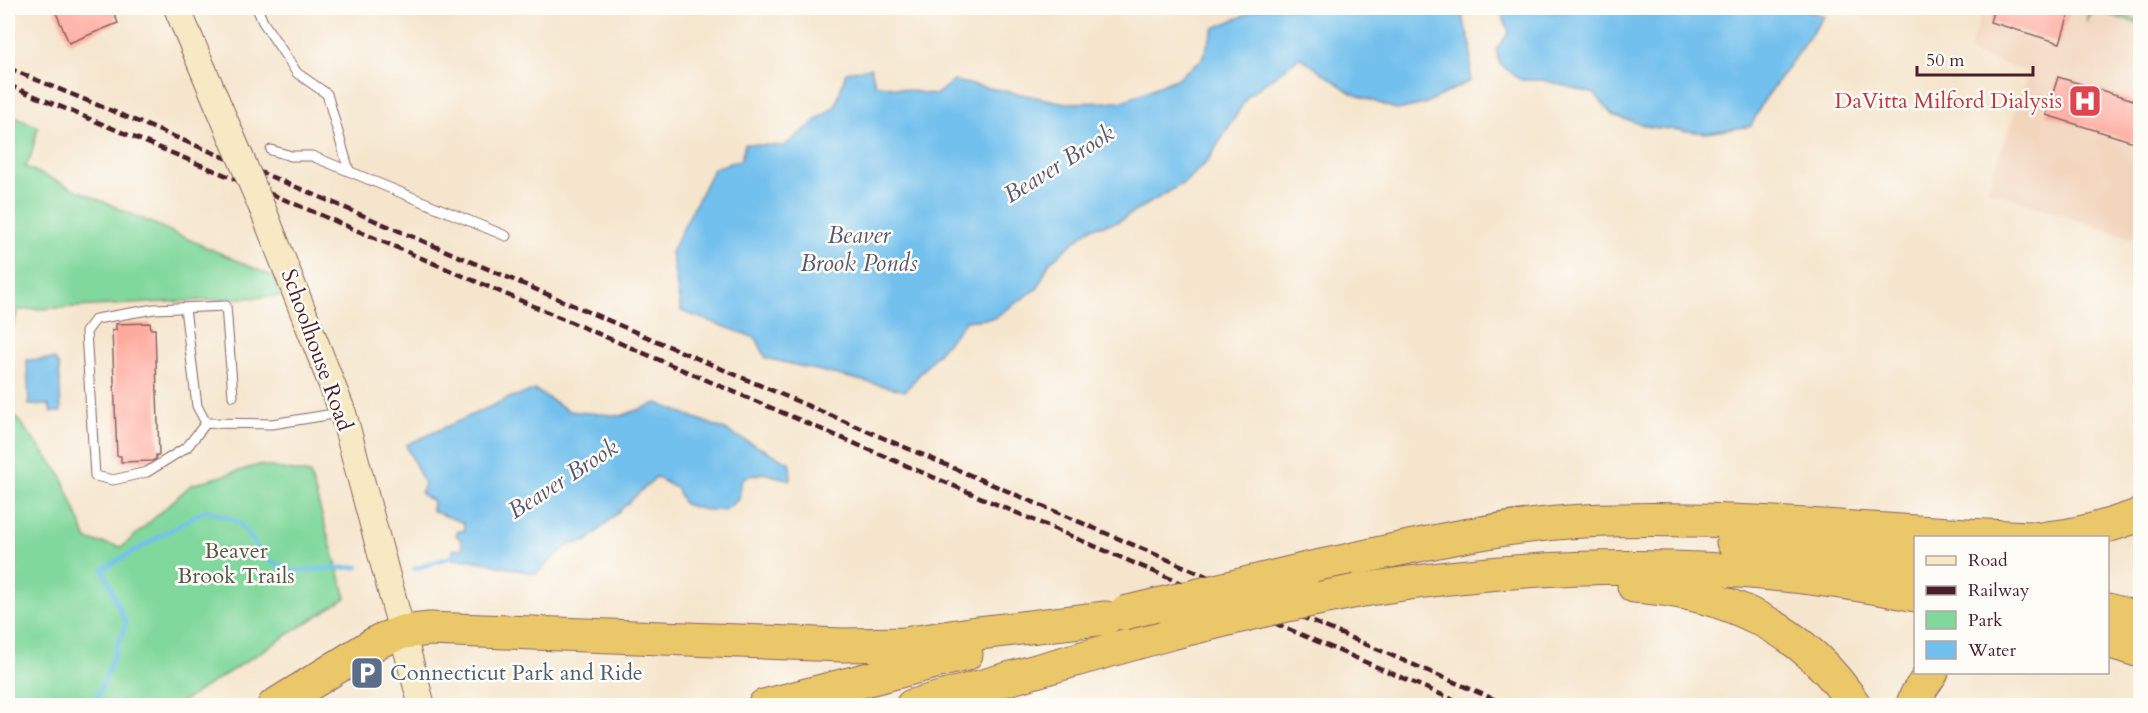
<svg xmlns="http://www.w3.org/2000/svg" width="2148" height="713" font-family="Cardo,serif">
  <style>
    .built { fill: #f2d5bd }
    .green { fill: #81d89c; stroke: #667c64; stroke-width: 1.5 }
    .water { fill: #72c0ed; stroke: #5e708c; stroke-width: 1.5 }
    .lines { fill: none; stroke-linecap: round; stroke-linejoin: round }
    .stream { stroke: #72c0ed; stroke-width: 4.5 }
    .building { fill: #ffa89c }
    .lane-casing { stroke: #866463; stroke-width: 11 }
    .secondary-casing { stroke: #866463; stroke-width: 28 }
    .highway-casing { stroke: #866463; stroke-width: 35 }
    .path { stroke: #866463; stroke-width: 3; stroke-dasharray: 1.5 4.5; stroke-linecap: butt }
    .lane { stroke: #fff; stroke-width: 9 }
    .secondary { stroke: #f7e9c3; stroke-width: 26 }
    .highway { stroke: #eac769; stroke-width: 33 }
    .rail { stroke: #4a1f2b; stroke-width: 4.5; stroke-dasharray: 9 4.5; stroke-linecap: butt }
    .secondary-bridge-casing { stroke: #866463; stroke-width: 28; stroke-linecap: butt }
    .highway-bridge-casing { stroke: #866463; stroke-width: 35; stroke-linecap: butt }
    .secondary-bridge { stroke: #f7e9c3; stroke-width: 26 }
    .highway-bridge { stroke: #eac769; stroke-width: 33 }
    .labels { text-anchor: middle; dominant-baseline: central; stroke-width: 5; stroke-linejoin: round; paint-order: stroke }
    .health-label { font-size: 22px; fill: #be3a42; stroke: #fdfcf7; text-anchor: end }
    .street-label { font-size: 22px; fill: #4a1f2b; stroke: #fdfcf7 }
    .park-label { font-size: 22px; fill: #5a564d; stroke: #fdfcf7 }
    .service-label { font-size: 22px; fill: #4e5e75; stroke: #fdfcf7; text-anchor: start }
    .water-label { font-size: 24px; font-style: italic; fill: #58576f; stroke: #fdfcf7 }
  </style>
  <rect width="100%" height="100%" fill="#fdfcf7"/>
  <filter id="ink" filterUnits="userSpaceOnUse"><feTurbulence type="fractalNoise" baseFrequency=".0167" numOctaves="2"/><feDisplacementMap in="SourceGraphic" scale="12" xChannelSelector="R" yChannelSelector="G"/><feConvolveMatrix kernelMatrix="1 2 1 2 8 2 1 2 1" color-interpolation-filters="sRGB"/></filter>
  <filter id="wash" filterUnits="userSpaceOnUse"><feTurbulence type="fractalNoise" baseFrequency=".008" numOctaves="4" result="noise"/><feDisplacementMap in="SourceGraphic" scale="24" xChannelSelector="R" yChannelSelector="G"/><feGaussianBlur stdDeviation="1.35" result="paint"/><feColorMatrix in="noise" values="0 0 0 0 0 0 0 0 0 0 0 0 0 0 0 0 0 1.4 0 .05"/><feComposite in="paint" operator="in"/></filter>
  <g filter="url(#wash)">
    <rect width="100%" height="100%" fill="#f5e5cc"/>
    <path class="built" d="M1983 8H2140V241L1987 190 2029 72 1969 52Z"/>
    <g class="green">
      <path d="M2091 8H2104V9L2140 20V24L2094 10 2087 21V17Z"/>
      <path d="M8 114 38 127 30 159 25 167 274 277 281 296 18 310 8 340Z"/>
      <path d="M8 407 61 475 87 540 122 547 191 485 259 465 310 474 346 598 177 705H8Z"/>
    </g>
    <g class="water">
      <path d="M1262 8H1468L1461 12 1471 46 1470 81 1424 104 1398 110 1351 93 1300 57 1248 96 1207 162 1184 183 1117 222 1091 228 1049 263 1038 288 994 318 966 321 905 391 766 358 756 338 681 311 671 252 714 168 741 160 745 144 784 146 836 105 846 72 871 68 875 84 935 95 954 81 1066 103 1121 102 1176 79 1202 59 1214 28Z"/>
      <path d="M1493 8H1548L1553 13 1574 10 1578 8H1800L1824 16 1763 102 1751 126 1706 133 1650 127 1612 115 1595 94 1543 80H1521L1500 64 1496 50 1509 32 1502 15Z"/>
      <path d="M55 359 59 367 61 412H51L49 405H29L27 360Z"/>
      <path d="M535 390 569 411 621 416 657 403 723 429 790 463 791 480 763 473 742 478 739 499 724 510H705L684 504 676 488 656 477 587 541 568 545 536 574 472 560 452 559 453 550 463 548 461 540 456 535 458 531H464V523L432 511 433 501 421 494 424 483 406 445 509 398Z"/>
    </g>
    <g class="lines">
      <g class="stream">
        <path d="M414 569 457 555"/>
        <path d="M94 706 126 624 103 569 206 510 239 522 266 559 292 571 358 567"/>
      </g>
    </g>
    <g id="blocks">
      <g class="building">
        <path d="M54 8H112L118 23 69 43Z"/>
        <path d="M1994 8H2071L2060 43 1990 22Z"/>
        <path d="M2058 77 2140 102V144L2046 115Z"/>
        <path d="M150 323 151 329H155L159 455H156V459L152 461 121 462V456H117L112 330H116V324Z"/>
      </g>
    </g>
  </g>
  <g filter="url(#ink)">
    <use href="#blocks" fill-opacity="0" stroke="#866463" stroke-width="1.5"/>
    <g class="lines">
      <defs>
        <g id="lane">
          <path d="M257 8 263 22 297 73 327 94 349 171"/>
          <path d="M271 150 291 156H312L506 236"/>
          <path d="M185 308 197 406 206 423"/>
          <path d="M233 396 226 306 154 309 96 319 86 332 95 476 113 480 147 472 187 447 206 423 272 424 340 413"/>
        </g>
        <g id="secondary">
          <path d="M177 8 219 107"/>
          <path d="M263 210 343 413 422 706"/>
        </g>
        <g id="highway">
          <path d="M2047 538C2080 535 2109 526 2140 515"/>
          <path d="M1733 542 1809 549 1916 565"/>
          <path d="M1307 569C1399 550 1490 526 1584 521 1734 514 1883 533 2033 538"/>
          <path d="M1634 586C1725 592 1805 628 1855 706"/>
          <path d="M1357 591C1541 560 1732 558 1916 595"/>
          <path d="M2108 610 2140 619"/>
          <path d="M2108 641 2140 651"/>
          <path d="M274 706 379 641 403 632 430 629 842 645 904 644 970 634 1106 618"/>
          <path d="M764 706 966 654"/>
          <path d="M912 706 1171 633"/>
          <path d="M1912 706 1917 694 1932 672"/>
        </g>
      </defs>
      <use href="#lane" class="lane-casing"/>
      <use href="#secondary" class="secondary-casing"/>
      <use href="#highway" class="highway-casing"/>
      <path class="path" d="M8 196 12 201 8 213"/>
      <use href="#lane" class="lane"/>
      <use href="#secondary" class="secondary"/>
      <use href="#highway" class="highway"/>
      <g class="rail">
        <path d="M8 68 301 189 1510 706"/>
        <path d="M8 85 295 204 1468 706"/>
      </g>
      <defs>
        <path id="secondary-bridge" d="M219 107 263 210"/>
        <g id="highway-bridge">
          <path d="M1124 613 1307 569"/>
          <path d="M1171 633 1282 606 1357 591"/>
        </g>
      </defs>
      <use href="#secondary-bridge" class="secondary-bridge-casing"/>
      <use href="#highway-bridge" class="highway-bridge-casing"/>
      <use href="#secondary-bridge" class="secondary-bridge"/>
      <use href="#highway-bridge" class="highway-bridge"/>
    </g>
  </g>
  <defs>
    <symbol id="hospital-square" viewBox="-11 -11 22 22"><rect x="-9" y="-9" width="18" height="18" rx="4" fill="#e0444e" stroke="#fdfcf7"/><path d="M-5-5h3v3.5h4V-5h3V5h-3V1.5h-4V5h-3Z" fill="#fff"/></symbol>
    <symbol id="parking-square" viewBox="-11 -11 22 22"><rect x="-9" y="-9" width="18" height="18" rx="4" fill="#5c6f8a" stroke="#fdfcf7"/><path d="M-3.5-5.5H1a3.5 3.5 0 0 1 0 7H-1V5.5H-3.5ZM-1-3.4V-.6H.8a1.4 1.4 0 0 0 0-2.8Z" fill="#fff"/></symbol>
  </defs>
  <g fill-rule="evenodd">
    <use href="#hospital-square" x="2066" y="82" width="38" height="38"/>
    <use href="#parking-square" x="348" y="654" width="38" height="38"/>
  </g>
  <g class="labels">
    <g class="health-label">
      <text x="2062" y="101">DaVitta Milford Dialysis</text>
    </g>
    <g class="street-label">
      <text transform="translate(317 350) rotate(70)">Schoolhouse Road</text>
    </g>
    <g class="park-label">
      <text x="236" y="551">Beaver<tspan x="236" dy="25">Brook Trails</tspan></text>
    </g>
    <g class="service-label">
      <text x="390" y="673">Connecticut Park and Ride</text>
    </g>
    <g class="water-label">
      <text transform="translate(1059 164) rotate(-32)">Beaver Brook</text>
      <text x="859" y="235">Beaver<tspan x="859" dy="28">Brook Ponds</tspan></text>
      <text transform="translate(563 479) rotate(-33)">Beaver Brook</text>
    </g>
  </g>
  <rect width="2148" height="713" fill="none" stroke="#fdfcf7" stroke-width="30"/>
  <rect x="1914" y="536" width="195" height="138" fill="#fdfcf7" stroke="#b5a4a5" stroke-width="1.5"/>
  <rect x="1926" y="556" width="30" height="9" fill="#f7e9c3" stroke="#b5a4a5" stroke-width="1.5"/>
  <text x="1968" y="566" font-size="18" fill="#4a1f2b">Road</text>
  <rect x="1926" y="586" width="30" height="9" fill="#4a1f2b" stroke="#b5a4a5" stroke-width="1.5"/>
  <text x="1968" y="596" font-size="18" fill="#4a1f2b">Railway</text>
  <rect x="1926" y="611" width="30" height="18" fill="#81d89c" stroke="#b5a4a5" stroke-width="1.5"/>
  <text x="1968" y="626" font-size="18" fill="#4a1f2b">Park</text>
  <rect x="1926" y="641" width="30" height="18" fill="#72c0ed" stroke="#b5a4a5" stroke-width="1.5"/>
  <text x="1968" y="656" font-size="18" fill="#4a1f2b">Water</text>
  <path d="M1917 66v9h116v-9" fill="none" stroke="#4a1f2b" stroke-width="3"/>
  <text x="1926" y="66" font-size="18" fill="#4a1f2b" stroke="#fdfcf7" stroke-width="4.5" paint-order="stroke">50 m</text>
</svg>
